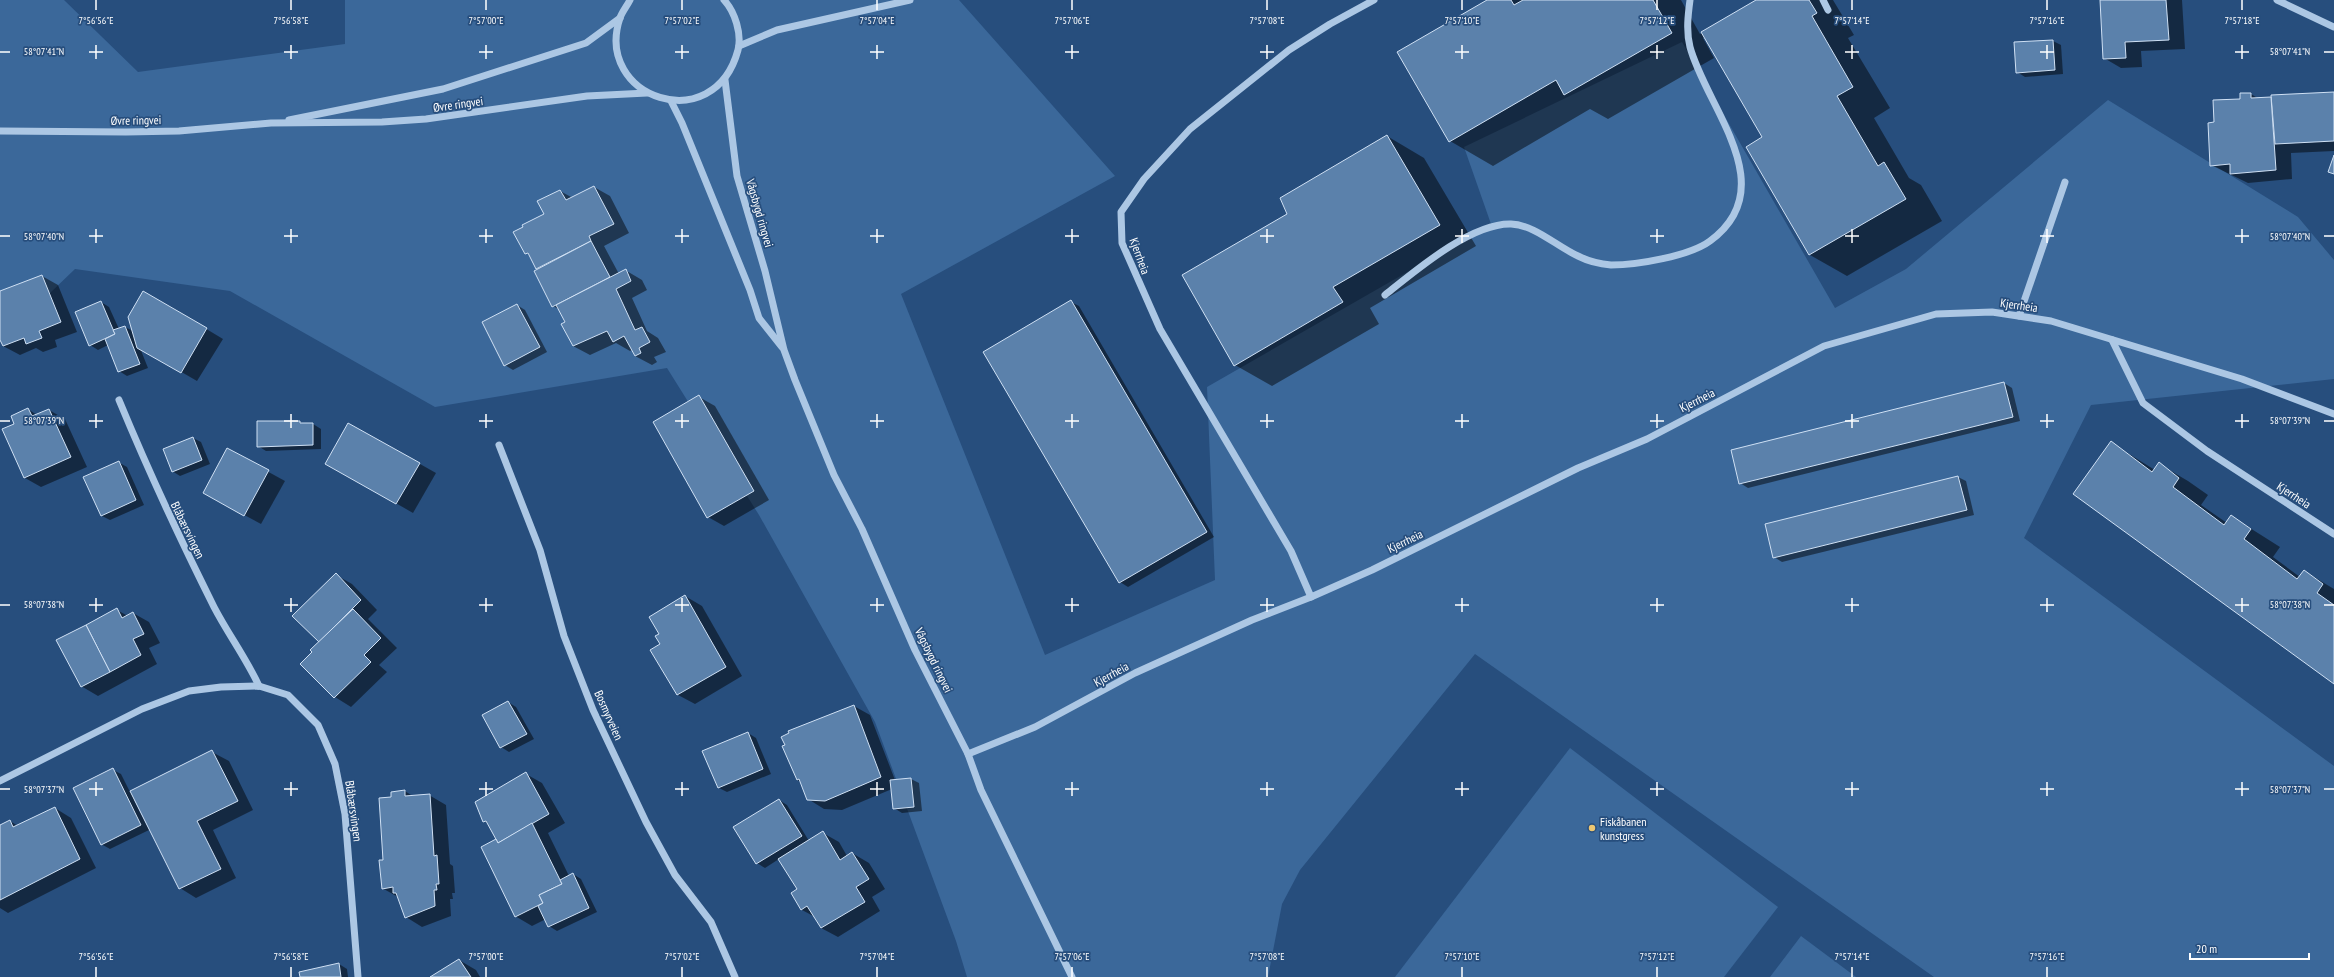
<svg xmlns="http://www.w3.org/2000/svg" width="2334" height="977" font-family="'PT Sans Narrow',sans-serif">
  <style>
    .green { fill: #3b689a }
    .shadow { fill: #0007 }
    .building { fill: #5b81ab; stroke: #cfe0f4 }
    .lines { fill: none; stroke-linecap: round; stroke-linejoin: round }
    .minor { stroke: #acc7e4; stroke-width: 7 }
    .ticks { fill: none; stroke: #fff; stroke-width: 1.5 }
    .poi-dot { fill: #edc772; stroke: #274e7d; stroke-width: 1.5 }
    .labels { text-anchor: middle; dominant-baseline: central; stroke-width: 3.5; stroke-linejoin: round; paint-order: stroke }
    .street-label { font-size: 12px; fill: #fff; stroke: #274e7d }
    .poi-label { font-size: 12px; fill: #fff; stroke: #274e7d; text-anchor: start }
    .ticks-label { font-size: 10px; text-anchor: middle; fill: #fff; stroke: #274e7d; stroke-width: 3.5; stroke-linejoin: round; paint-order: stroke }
  </style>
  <rect width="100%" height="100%" fill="#274e7d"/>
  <g class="green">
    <path d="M0 0H64L138 72 345 44V0H959L1115 176 901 294 1045 655 1215 580 1207 387 1491 224 1464 147 1682 42 1835 308 1906 269 2108 100 2298 217 2334 260V379L2091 405 2024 538 2334 766V977H1934L1475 654 1300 870 1282 904 1268 977H967L956 941 875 722 759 515 667 368 435 407 230 291 75 269 0 341Z"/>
    <path d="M1570 748 1778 907 1724 977H1395Z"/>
    <path d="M1801 936 1856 977H1770Z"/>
  </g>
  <g class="shadow">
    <path d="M1489 0H1681L1700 34 1758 0H1833L1854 35 1848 38 1890 108 1874 118 1909 178 1921 185 1942 221 1847 276 1810 255 1747 147 1763 138 1705 37 1703 38 1714 58 1608 119 1590 109 1493 166 1450 141Z"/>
    <path d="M2101 0H2182L2185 49 2141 51 2142 67 2121 68 2104 58Z"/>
    <path d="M2053 41 2061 45 2063 74 2025 77 2017 72Z"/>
    <path d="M2334 93V151L2291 153 2292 179 2248 183 2211 165 2215 123 2251 94 2259 99Z"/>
    <path d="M1387 136 1424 158 1476 246 1370 308 1379 324 1272 386 1235 365 1289 215Z"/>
    <path d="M594 187 610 196 629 233 604 246 619 274 625 270 642 280 647 290 632 298 647 331 658 338 666 352 654 357 657 362 652 365 635 356 632 350 630 351 616 343 590 355 573 346 560 310 553 306 535 271 538 270 531 256 526 253 545 214 560 191 573 198Z"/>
    <path d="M42 276 58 285 77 332 55 340 57 347 43 352 36 348 20 355 3 346 0 337V292Z"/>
    <path d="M160 301 223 339 197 381 140 348 148 368 127 376 119 371 108 345 98 350 90 345 101 302 109 307 119 329 125 327 133 331Z"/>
    <path d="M1071 302 1079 306 1214 537 1128 587 1120 582 985 352Z"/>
    <path d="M517 305 525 310 547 352 513 370 505 365Z"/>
    <path d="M2004 383 2012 388 2020 421 1748 488 1740 483Z"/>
    <path d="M699 397 715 406 769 500 724 526 708 517Z"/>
    <path d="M28 409 37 415 49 410 65 419 87 467 41 487 25 478 3 430 16 424Z"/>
    <path d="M299 422 304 424H313L321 429V449L266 451 258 446Z"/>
    <path d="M349 424 436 473 413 513 326 463Z"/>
    <path d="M193 438 201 442 210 464 180 476 172 471Z"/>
    <path d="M2111 443 2155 470 2159 464 2188 481 2208 495 2201 505 2227 523 2231 516 2280 547 2273 557 2300 577 2304 571 2334 589V683Z"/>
    <path d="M227 449 285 481 261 524 220 502Z"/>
    <path d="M118 462 127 467 144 505 110 520 102 516Z"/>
    <path d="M1958 477 1966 481 1974 515 1782 562 1774 557 1766 524Z"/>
    <path d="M336 575 352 584 377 610 368 619 397 648 379 665 387 672 351 707 335 697 302 664 320 642Z"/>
    <path d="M685 596 702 606 742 676 695 704 678 695 651 651 662 645 661 634Z"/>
    <path d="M117 610 128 616 133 613 149 622 160 643 149 648 157 664 98 696 81 686Z"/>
    <path d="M508 702 516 707 534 739 509 752 501 747Z"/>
    <path d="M854 706 870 715 895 780 911 779 919 783 922 811 902 813 894 808 892 789 842 810 824 809 808 799 801 782 797 780Z"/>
    <path d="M748 733 756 738 771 774 727 792 719 788Z"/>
    <path d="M212 752 229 761 253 810 213 830 236 878 196 898 180 888 135 799 134 800 149 830 110 849 101 844 113 770 121 774 130 792Z"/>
    <path d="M526 774 542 783 565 823 548 833 569 876 573 874 581 879 597 912 557 931 549 926 546 919 532 926 515 916 498 840 489 824 484 821Z"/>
    <path d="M405 791 414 797 429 795 446 805 450 864 453 866 455 893H452L453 899H450L451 916 422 927 406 917 398 897 382 888 392 798Z"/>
    <path d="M779 800 787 805 809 841 823 833 839 842 847 856 852 853 869 863 885 889 872 897 880 911 838 937 821 928 815 917 802 910 792 893 798 889 779 859 765 868 757 863Z"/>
    <path d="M55 808 71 818 96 868 8 913 0 908V826L10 821 18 826Z"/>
    <path d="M459 960 476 970 480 977H432Z"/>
    <path d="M339 964 347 969 348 977H301Z"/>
  </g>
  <g class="building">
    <path d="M1487 0H1511L1514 5 1523 0H1653L1672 33 1564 95 1556 80 1449 142 1397 52Z"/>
    <path d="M1756 0H1809L1817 13 1812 16 1853 87 1837 96 1878 166 1884 162 1906 199 1809 255 1746 147 1762 137 1701 32Z"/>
    <path d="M2100 0H2166L2169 40 2125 42 2126 58 2103 59Z"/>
    <path d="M2053 40 2055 70 2016 73 2014 42Z"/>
    <path d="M2334 92V141L2275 144 2271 95Z"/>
    <path d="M2240 93H2251V98L2271 97 2276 170 2230 174V164L2210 166 2208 123 2214 122 2213 100 2240 99Z"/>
    <path d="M1387 135 1440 225 1333 287 1343 302 1234 366 1182 275 1287 214 1280 198Z"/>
    <path d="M2334 155V174L2328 172Z"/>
    <path d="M594 186 614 224 589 236 591 241 536 269 528 253 525 254 513 232 523 227 522 225 544 214 537 201 560 190 566 200Z"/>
    <path d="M591 241 610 277 552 307 534 271Z"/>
    <path d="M626 269 631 281 616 289 635 330 642 327 650 342 639 348 641 353 635 356 624 336 613 342 607 331 573 346 561 324 565 322 556 305Z"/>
    <path d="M42 275 61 322 39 331 42 338 26 344 24 338 3 346 0 340V291Z"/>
    <path d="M143 291 207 328 181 373 137 348 128 317Z"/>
    <path d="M1071 300 1207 532 1119 583 983 352Z"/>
    <path d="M101 301 115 334 89 346 75 312Z"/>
    <path d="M517 304 540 347 504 366 482 322Z"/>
    <path d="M125 326 140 364 118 372 105 339 115 334 113 330Z"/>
    <path d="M2004 382 2013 417 1739 484 1731 450Z"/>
    <path d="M699 395 754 491 707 518 653 422Z"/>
    <path d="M28 408 32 416 49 409 71 457 24 478 2 429 14 424 11 416Z"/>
    <path d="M257 421H300V423H313V445L257 447Z"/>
    <path d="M348 423 420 463 396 504 325 464Z"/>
    <path d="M193 437 202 460 172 472 163 449Z"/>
    <path d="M2111 441 2152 472 2159 462 2179 478 2173 487 2224 525 2231 515 2251 529 2244 539 2297 579 2304 570 2323 584 2317 593 2334 605V684L2073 494Z"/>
    <path d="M227 448 269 470 244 516 203 493Z"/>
    <path d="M119 461 136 500 101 516 83 477Z"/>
    <path d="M1958 476 1967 510 1773 558 1765 524Z"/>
    <path d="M336 573 361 600 319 642 292 616Z"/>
    <path d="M685 595 726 667 677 695 650 650 660 644 655 636 659 634 649 617Z"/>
    <path d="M117 608 122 618 133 612 144 634 133 639 141 655 110 672 86 625Z"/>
    <path d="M353 609 381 638 364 655 371 662 334 698 300 664 312 652 310 650Z"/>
    <path d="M86 625 110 672 81 687 56 640Z"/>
    <path d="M508 701 527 734 500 748 482 715Z"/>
    <path d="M854 705 881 777 825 801 807 800 799 779 797 780 782 746 785 745 781 737 789 733 788 731Z"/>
    <path d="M748 732 763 769 718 788 702 751Z"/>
    <path d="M212 750 238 801 197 821 221 869 179 889 130 791Z"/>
    <path d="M113 768 141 825 101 845 73 788Z"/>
    <path d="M526 772 549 814 498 843 486 821 483 822 475 802Z"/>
    <path d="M911 778 914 807 893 809 890 780Z"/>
    <path d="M405 790V796L430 794 434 856 437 855 439 884H436L437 890H434L435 906 405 918 396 893H393V887L382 889 379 860H383L379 798 391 797V792Z"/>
    <path d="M779 799 802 836 756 864 733 827Z"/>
    <path d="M55 807 80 859 0 900V825L10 820 13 827Z"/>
    <path d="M532 823 562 884 539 895 543 903 515 917 481 847 496 839 498 843Z"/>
    <path d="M823 831 840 860 852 852 869 879 856 887 865 902 821 928 807 906 801 910 791 893 797 889 778 859Z"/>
    <path d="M573 873 589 908 548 927 538 906 543 903 539 895 562 884 560 880Z"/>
    <path d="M459 959 471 977H430Z"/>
    <path d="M339 963 341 977H300L299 972Z"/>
  </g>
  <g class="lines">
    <g class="minor">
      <path d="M630 0C627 6 622 12 620 18 593 98 714 139 738 50 742 34 735 12 724 0"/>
      <path d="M1823 0 1828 10"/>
      <path d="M2277 0 2334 27"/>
      <path d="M739 46 777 30 910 0"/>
      <path d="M725 80 737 176 765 271 784 350 795 380 834 475 862 529 915 650 968 754 981 790 1072 977"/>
      <path d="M671 101 682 123 750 290 759 318 782 347"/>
      <path d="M289 120 443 89 586 43 620 18"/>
      <path d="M0 131 126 132 179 131 271 123 382 122 426 119 587 96 647 93"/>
      <path d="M1385 295C1415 271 1471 223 1511 224 1535 225 1556 246 1578 256 1588 261 1600 264 1611 265 1637 265 1690 256 1710 241 1784 187 1706 107 1690 47 1686 31 1688 15 1690 0"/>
      <path d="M2019 316 2065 182"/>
      <path d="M2112 340 2143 403 2207 451 2334 534"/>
      <path d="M119 400C148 470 180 539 214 607 228 634 246 658 259 686"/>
      <path d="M499 445 540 550 564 636 593 710 646 822 675 875 711 922 735 977"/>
      <path d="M1311 597 1291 551 1160 329 1122 243 1121 212 1144 179 1190 129 1289 50 1330 24 1374 0"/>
      <path d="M968 754 1035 727 1135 673 1252 620 1311 597 1372 570 1578 468 1647 439 1824 346 1936 314 1992 312 2051 321 2242 379 2334 414"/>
      <path d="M0 781 142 709 189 691 221 687 259 686 288 695 318 725 335 764 345 814 358 977"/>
    </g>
  </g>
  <path class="ticks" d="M96 0V10M291 0V10M486 0V10M682 0V10M877 0V10M1072 0V10M1267 0V10M1462 0V10M1657 0V10M1852 0V10M2047 0V10M2242 0V10M96 45V59M291 45V59M486 45V59M682 45V59M877 45V59M1072 45V59M1267 45V59M1462 45V59M1657 45V59M1852 45V59M2047 45V59M2242 45V59M0 52H10M89 52H103M284 52H298M479 52H493M675 52H689M870 52H884M1065 52H1079M1260 52H1274M1455 52H1469M1650 52H1664M1845 52H1859M2040 52H2054M2235 52H2249M2324 52H2334M96 229V243M291 229V243M486 229V243M682 229V243M877 229V243M1072 229V243M1267 229V243M1462 229V243M1657 229V243M1852 229V243M2047 229V243M2242 229V243M0 236H10M89 236H103M284 236H298M479 236H493M675 236H689M870 236H884M1065 236H1079M1260 236H1274M1455 236H1469M1650 236H1664M1845 236H1859M2040 236H2054M2235 236H2249M2324 236H2334M96 414V428M291 414V428M486 414V428M682 414V428M877 414V428M1072 414V428M1267 414V428M1462 414V428M1657 414V428M1852 414V428M2047 414V428M2242 414V428M0 421H10M89 421H103M284 421H298M479 421H493M675 421H689M870 421H884M1065 421H1079M1260 421H1274M1455 421H1469M1650 421H1664M1845 421H1859M2040 421H2054M2235 421H2249M2324 421H2334M96 598V612M291 598V612M486 598V612M682 598V612M877 598V612M1072 598V612M1267 598V612M1462 598V612M1657 598V612M1852 598V612M2047 598V612M2242 598V612M0 605H10M89 605H103M284 605H298M479 605H493M675 605H689M870 605H884M1065 605H1079M1260 605H1274M1455 605H1469M1650 605H1664M1845 605H1859M2040 605H2054M2235 605H2249M2324 605H2334M96 782V796M291 782V796M486 782V796M682 782V796M877 782V796M1072 782V796M1267 782V796M1462 782V796M1657 782V796M1852 782V796M2047 782V796M2242 782V796M0 789H10M89 789H103M284 789H298M479 789H493M675 789H689M870 789H884M1065 789H1079M1260 789H1274M1455 789H1469M1650 789H1664M1845 789H1859M2040 789H2054M2235 789H2249M2324 789H2334M96 967V977M291 967V977M486 967V977M682 967V977M877 967V977M1072 967V977M1267 967V977M1462 967V977M1657 967V977M1852 967V977M2047 967V977"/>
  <circle class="poi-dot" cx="1592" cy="828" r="4"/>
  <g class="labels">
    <g class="street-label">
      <text transform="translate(458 104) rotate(-8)">Øvre ringvei</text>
      <text transform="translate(136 120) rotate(-1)">Øvre ringvei</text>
      <text transform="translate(760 213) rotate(74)">Vågsbygd ringvei</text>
      <text transform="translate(1140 256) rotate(70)">Kjerrheia</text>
      <text transform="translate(2019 305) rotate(8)">Kjerrheia</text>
      <text transform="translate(1697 400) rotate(-27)">Kjerrheia</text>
      <text transform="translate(2294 495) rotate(33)">Kjerrheia</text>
      <text transform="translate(188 530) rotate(64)">Blåbærsvingen</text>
      <text transform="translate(1405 541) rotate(-26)">Kjerrheia</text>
      <text transform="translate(934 660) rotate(64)">Vågsbygd ringvei</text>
      <text transform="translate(1111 674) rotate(-29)">Kjerrheia</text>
      <text transform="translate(609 715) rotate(66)">Bosmyrveien</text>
      <text transform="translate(354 811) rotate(82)">Blåbærsvingen</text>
    </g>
    <g class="poi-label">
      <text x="1600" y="821">Fiskåbanen<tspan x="1600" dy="14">kunstgress</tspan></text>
    </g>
  </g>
  <g class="ticks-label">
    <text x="96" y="24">7°56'56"E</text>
    <text x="291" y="24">7°56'58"E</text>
    <text x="486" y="24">7°57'00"E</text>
    <text x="682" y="24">7°57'02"E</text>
    <text x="877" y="24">7°57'04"E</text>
    <text x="1072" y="24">7°57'06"E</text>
    <text x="1267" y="24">7°57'08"E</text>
    <text x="1462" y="24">7°57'10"E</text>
    <text x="1657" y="24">7°57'12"E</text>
    <text x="1852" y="24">7°57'14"E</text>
    <text x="2047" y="24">7°57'16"E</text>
    <text x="2242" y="24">7°57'18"E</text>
    <text x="44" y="55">58°07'41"N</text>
    <text x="2290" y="55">58°07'41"N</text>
    <text x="44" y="240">58°07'40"N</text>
    <text x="2290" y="240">58°07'40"N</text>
    <text x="44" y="424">58°07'39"N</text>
    <text x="2290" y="424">58°07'39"N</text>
    <text x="44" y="608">58°07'38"N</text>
    <text x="2290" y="608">58°07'38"N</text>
    <text x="44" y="793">58°07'37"N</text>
    <text x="2290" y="793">58°07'37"N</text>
    <text x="96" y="960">7°56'56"E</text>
    <text x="291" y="960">7°56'58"E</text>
    <text x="486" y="960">7°57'00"E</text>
    <text x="682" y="960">7°57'02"E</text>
    <text x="877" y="960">7°57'04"E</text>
    <text x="1072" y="960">7°57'06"E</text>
    <text x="1267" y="960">7°57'08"E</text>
    <text x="1462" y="960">7°57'10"E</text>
    <text x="1657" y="960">7°57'12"E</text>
    <text x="1852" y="960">7°57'14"E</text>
    <text x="2047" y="960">7°57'16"E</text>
  </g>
  <path d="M2190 953v6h119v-6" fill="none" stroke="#ffffff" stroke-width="2"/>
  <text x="2196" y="953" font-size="12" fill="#ffffff" stroke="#274e7d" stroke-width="3" paint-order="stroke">20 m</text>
</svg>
